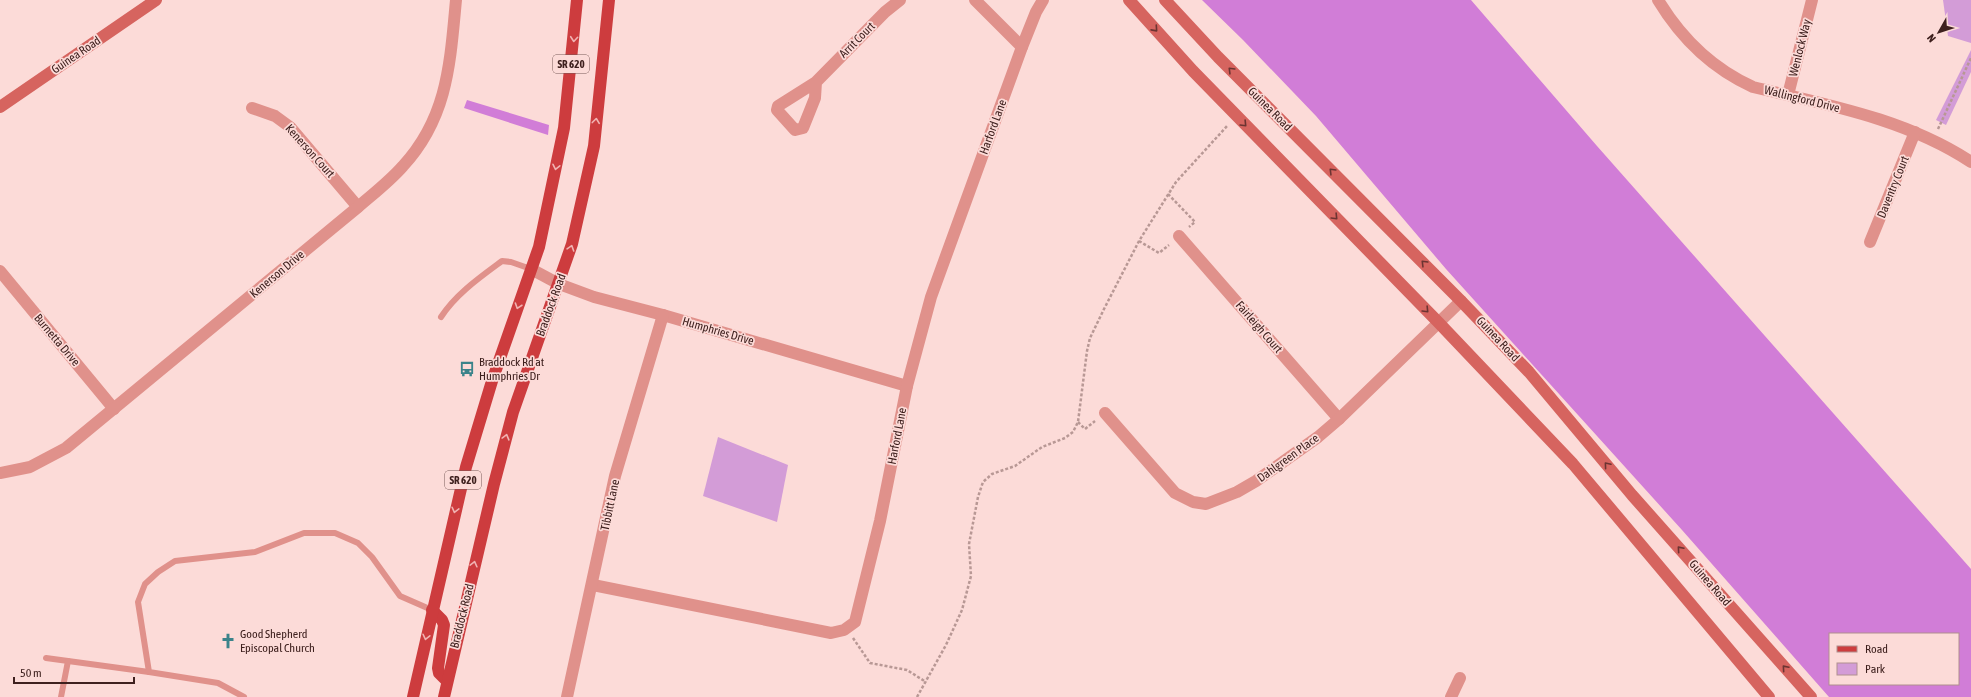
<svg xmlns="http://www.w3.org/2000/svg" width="1971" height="697" font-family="'Asap Condensed',sans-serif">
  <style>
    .green { fill: #d39cd7 }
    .forest { fill: #d17dd7; fill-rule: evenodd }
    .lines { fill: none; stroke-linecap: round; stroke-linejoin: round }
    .path { stroke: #b89895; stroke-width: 2.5; stroke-dasharray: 3 2; stroke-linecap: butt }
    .service { stroke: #e0918b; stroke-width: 6 }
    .minor { stroke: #e0918b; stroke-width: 12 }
    .secondary { stroke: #d6645f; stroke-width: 12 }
    .primary { stroke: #cd3c3e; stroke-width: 12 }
    .oneway { stroke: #6c3432 }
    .oneway2 { stroke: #f0b3b2 }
    .labels { text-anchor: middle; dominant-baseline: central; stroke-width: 3.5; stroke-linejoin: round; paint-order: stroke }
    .shield { fill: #fcdbd8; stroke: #775856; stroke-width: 1 }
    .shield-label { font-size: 11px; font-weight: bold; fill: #3e201e }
    .street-label { font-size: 12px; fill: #3e201e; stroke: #fcdbd8 }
    .poi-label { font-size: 12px; fill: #3e201e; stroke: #fcdbd8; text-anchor: start }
  </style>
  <rect width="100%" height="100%" fill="#fcdbd8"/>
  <g class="green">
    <path d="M1943 0H1971V43L1948 36Z"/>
    <path d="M1971 50V72L1946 125 1936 120Z"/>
    <path d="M718 437 788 465 777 522 703 496Z"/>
  </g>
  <g class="forest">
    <path d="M1202 0H1471L1597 146 1971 569V697H1829L1682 530 1446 269 1316 116 1243 40ZM1830 634H1958V684H1830Z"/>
    <path d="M467 100 549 125 548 135 464 108Z"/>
  </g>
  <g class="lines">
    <g class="path">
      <path d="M1938 129 1971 58"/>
      <path d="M1168 194 1195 222 1189 227"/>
      <path d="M1139 241 1159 253 1169 245"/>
      <path d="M1078 422 1085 429 1095 421"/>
      <path d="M853 638 870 663 907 670 926 682"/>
      <path d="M917 697 946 645 962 610 971 576 969 544 978 497 983 482 992 474 1015 466 1042 447 1065 438 1073 432 1078 422 1087 351 1090 338 1104 309 1139 241 1176 182 1228 125"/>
    </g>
    <g class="service">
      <path d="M441 317C456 294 479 278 502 261L511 262 531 269"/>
      <path d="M46 658 149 672"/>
      <path d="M61 697 68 661"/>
      <path d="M244 697 218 683 149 672 138 602 145 584 158 572 175 561 255 552 304 533H335L358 543 372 557 400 596 432 610"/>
    </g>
    <g class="minor">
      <path d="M975 0 1022 47"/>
      <path d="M1658 0C1681 38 1713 69 1753 87 1828 105 1906 119 1971 162"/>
      <path d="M816 82 815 98 803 128 795 130 777 110 778 106 816 82 885 12 900 0"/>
      <path d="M1788 95 1812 0"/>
      <path d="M252 108 275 116 290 127 358 207"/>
      <path d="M1179 236 1339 419"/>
      <path d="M1870 242 1915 132"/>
      <path d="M531 269 559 284 594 297 663 315 907 386"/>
      <path d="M0 271 114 409"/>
      <path d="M1105 413 1175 493 1193 502 1206 504 1237 492 1256 481 1318 437 1339 419 1461 301"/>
      <path d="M0 473 30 467 66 448 358 207C373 194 390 181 403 166 448 117 450 63 456 0"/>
      <path d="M593 585 831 633 844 630 855 622 880 521 907 386 931 297 1022 47 1036 12 1043 0"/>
      <path d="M567 697 615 476 663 315"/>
      <path d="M1451 697 1460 678"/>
    </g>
    <g class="secondary">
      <path d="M1129 0 1193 71 1439 323 1573 464 1769 697"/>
      <path d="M1165 0 1218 57 1461 301 1529 372 1632 495 1811 697"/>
      <path d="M0 107 156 0"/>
    </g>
    <g class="primary">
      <path d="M432 610 442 620 444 625 438 668 439 673 447 681"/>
      <path d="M413 697 466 467 492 381 539 247 564 128 577 0"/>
      <path d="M444 697 494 484 513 412 572 244 594 146 609 0"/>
    </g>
  </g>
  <defs><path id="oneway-chevron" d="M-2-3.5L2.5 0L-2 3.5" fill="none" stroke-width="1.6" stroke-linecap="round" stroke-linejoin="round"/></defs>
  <g class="oneway">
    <use href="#oneway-chevron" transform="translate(1155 29) rotate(48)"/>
    <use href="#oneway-chevron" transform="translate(1231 70) rotate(-135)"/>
    <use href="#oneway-chevron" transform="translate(1244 124) rotate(46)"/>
    <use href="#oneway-chevron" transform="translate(1332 171) rotate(-135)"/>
    <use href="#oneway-chevron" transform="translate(1335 217) rotate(46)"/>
    <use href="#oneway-chevron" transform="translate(1424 263) rotate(-135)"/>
    <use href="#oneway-chevron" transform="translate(1426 310) rotate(46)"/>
    <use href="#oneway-chevron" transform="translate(1607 465) rotate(-130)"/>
    <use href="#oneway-chevron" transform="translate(1680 549) rotate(-131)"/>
    <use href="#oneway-chevron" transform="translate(1785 668) rotate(-131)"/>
  </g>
  <g class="oneway2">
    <use href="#oneway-chevron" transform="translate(574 39) rotate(95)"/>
    <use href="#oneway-chevron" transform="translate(596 121) rotate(-83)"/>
    <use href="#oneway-chevron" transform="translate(556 167) rotate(102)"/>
    <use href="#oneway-chevron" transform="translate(571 248) rotate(-72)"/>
    <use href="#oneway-chevron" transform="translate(518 306) rotate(109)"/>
    <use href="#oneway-chevron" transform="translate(506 437) rotate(-75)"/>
    <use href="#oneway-chevron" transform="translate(455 510) rotate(104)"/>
    <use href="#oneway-chevron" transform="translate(474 564) rotate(-76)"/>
    <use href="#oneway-chevron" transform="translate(426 637) rotate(103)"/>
  </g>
  <defs>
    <symbol id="bus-bare" viewBox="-9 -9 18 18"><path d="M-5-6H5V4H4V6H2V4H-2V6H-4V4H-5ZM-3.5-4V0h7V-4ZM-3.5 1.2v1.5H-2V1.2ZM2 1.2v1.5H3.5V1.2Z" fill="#3b838a" stroke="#fcdbd8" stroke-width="2.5" paint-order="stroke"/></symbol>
    <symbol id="church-bare" viewBox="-9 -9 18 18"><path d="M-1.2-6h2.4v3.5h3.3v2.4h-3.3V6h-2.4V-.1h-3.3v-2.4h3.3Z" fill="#3b838a" stroke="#fcdbd8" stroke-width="2.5" paint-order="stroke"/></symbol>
  </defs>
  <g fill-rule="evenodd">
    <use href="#bus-bare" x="456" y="358" width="22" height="22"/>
    <use href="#church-bare" x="217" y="630" width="22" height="22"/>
  </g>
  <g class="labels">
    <g class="shield">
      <rect x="553" y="55" width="36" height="18" rx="3"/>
      <rect x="445" y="471" width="36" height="18" rx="3"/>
    </g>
    <g class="shield-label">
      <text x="571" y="64">SR 620</text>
      <text x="463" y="480">SR 620</text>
    </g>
    <g class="street-label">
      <text transform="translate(857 40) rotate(-45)">Arrit Court</text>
      <text transform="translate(1800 48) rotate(-76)">Wenlock Way</text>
      <text transform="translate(76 55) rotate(-34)">Guinea Road</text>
      <text transform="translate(1802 99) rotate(14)">Wallingford Drive</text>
      <text transform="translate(1270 109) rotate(45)">Guinea Road</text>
      <text transform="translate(993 127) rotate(-70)">Harford Lane</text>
      <text transform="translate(310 151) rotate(48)">Kenerson Court</text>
      <text transform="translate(1893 187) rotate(-68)">Daventry Court</text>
      <text transform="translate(277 274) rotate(-40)">Kenerson Drive</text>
      <text transform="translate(551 305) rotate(-70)">Braddock Road</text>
      <text transform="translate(1259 327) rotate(49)">Fairleigh Court</text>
      <text transform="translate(718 331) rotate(16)">Humphries Drive</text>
      <text transform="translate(1498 339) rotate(47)">Guinea Road</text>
      <text transform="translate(57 340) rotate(50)">Burnetta Drive</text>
      <text transform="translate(897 436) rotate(-79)">Harford Lane</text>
      <text transform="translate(1288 458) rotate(-36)">Dahlgreen Place</text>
      <text transform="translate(610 505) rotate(-78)">Tibbitt Lane</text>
      <text transform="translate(1710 583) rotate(49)">Guinea Road</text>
      <text transform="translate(462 616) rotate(-76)">Braddock Road</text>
    </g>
    <g class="poi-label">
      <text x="479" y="362">Braddock Rd at<tspan x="479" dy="14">Humphries Dr</tspan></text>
      <text x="240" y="634">Good Shepherd<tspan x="240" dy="14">Episcopal Church</tspan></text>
    </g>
  </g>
  <rect x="1829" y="633" width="130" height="52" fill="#fcdbd8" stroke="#b0908e"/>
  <rect x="1837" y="646" width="20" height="6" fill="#cd3c3e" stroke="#b0908e"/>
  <text x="1865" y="653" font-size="12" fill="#3e201e">Road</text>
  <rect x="1837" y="663" width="20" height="12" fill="#d39cd7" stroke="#b0908e"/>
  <text x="1865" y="673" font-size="12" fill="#3e201e">Park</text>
  <g transform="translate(1939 32) rotate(231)" stroke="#fcdbd8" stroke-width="3" paint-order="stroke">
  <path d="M0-3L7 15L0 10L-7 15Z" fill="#3e201e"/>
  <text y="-6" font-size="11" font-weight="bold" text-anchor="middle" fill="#3e201e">N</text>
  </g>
  <path d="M14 677v6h120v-6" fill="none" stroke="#3e201e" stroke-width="2"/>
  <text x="20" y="677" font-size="12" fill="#3e201e" stroke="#fcdbd8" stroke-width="3" paint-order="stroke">50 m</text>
</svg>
